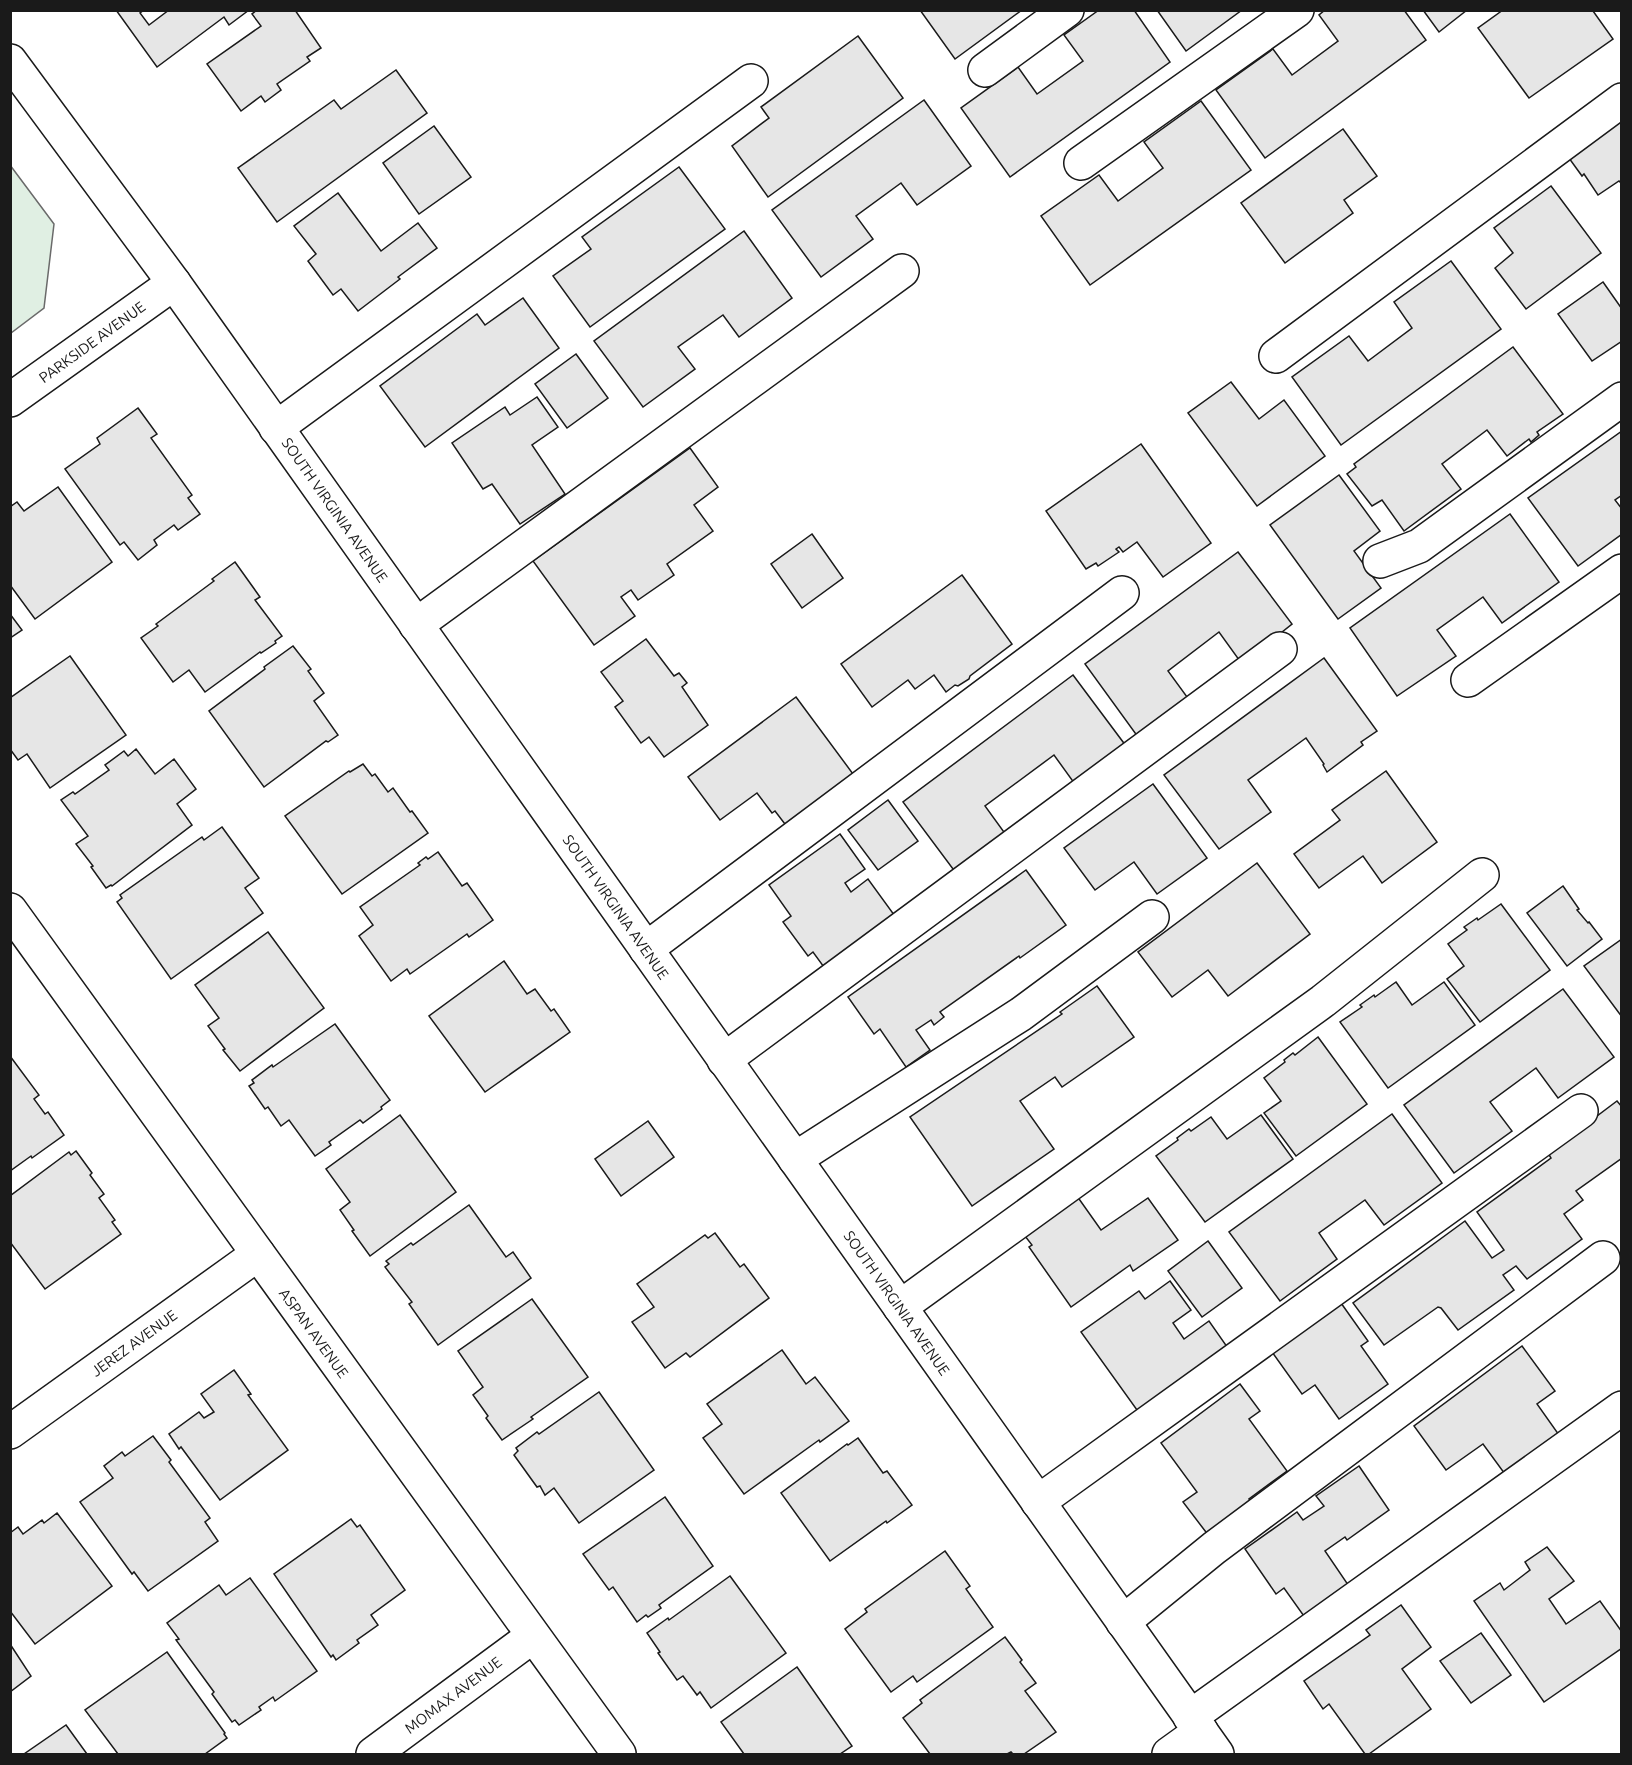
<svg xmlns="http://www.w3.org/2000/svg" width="1632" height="1765" font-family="Ubuntu,sans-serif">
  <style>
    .green { fill: #e0efe3; stroke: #6a6a6a; stroke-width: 1.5 }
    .building { fill: #e6e6e6; stroke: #1a1a1a; stroke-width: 1.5 }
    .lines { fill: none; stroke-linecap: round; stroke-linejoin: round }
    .minor-casing { stroke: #1a1a1a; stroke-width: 36 }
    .minor { stroke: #fff; stroke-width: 33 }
    .labels { text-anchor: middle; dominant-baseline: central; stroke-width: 4.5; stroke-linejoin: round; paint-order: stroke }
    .street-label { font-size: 15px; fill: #1a1a1a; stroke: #fff }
  </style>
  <rect width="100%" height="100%" fill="#fff"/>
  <path class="green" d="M10 165 54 224 44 308 11 333Z"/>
  <g class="building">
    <path d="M116 10H144L140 13 149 25 169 10H249L229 25 224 17 157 67Z"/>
    <path d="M257 10H295L321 48 307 57 310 61 277 84 281 90 265 102 261 96 241 111 207 64 261 26 252 14Z"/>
    <path d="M920 10H1022L955 59Z"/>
    <path d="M1099 10H1134L1170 62 1010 177 961 108 1018 67 1037 94 1083 61 1064 35Z"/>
    <path d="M1157 10H1242L1186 51Z"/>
    <path d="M1325 10H1404L1426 40 1265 158 1216 90 1273 49 1292 75 1338 41 1319 15Z"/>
    <path d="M1423 10H1467L1439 32Z"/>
    <path d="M1503 10H1595L1593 11 1613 39 1529 98 1478 28Z"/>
    <path d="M858 36 903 98 768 197 732 146 769 118 761 107Z"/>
    <path d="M396 70 427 113 277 222 238 168 334 100 341 109Z"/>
    <path d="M924 100 971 166 917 205 901 183 856 216 873 239 821 277 772 210Z"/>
    <path d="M1201 101 1251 170 1090 285 1041 216 1099 175 1118 201 1163 168 1144 142Z"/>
    <path d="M1622 115V184L1619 181 1598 195 1584 174 1582 176 1566 154Z"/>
    <path d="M434 126 471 177 419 214 383 163Z"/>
    <path d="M1343 129 1377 176 1344 200 1353 213 1285 263 1241 203Z"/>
    <path d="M679 167 725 229 590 327 553 276 591 249 582 237Z"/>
    <path d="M1551 186 1601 253 1526 309 1495 268 1513 253 1494 228Z"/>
    <path d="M338 193 381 251 418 223 437 248 398 277 400 279 358 311 341 289 333 295 308 261 316 254 294 226Z"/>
    <path d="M744 231 792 298 739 337 723 315 678 347 695 369 643 407 594 341Z"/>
    <path d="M1451 261 1501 329 1341 445 1292 377 1349 336 1368 361 1412 328 1394 302Z"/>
    <path d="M1603 282 1622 309V341L1592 361 1558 314Z"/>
    <path d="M523 298 559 348 425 447 380 386 477 314 485 325Z"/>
    <path d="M1513 347 1563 414 1537 432 1539 435 1531 442 1529 439 1507 456 1487 430 1442 464 1461 489 1404 531 1382 500 1372 506 1347 474 1356 467 1354 464Z"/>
    <path d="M576 354 608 398 567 428 535 384Z"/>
    <path d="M1231 382 1259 419 1284 400 1325 456 1257 506 1188 413Z"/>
    <path d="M537 397 558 427 532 445 565 494 520 524 492 484 483 489 452 443 505 407 510 415Z"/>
    <path d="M138 408 157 434 151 438 192 495 188 498 200 514 178 530 174 525 154 540 157 545 138 560 124 542 120 545 65 469 100 444 97 438Z"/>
    <path d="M1622 431V495L1615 500 1622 509V534L1578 566 1528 498Z"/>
    <path d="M1141 444 1211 543 1163 577 1137 542 1123 552 1119 547 1116 549 1119 552 1098 566 1096 563 1086 569 1046 511Z"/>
    <path d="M690 448 718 487 694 505 713 531 667 564 674 575 638 600 631 590 621 597 635 616 594 645 533 561Z"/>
    <path d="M1339 475 1380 531 1354 551 1381 588 1338 619 1270 525Z"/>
    <path d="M58 487 112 562 35 619 10 585V507L17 502 24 511Z"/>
    <path d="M1510 514 1559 582 1502 623 1483 597 1437 630 1456 656 1397 696 1350 628Z"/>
    <path d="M812 534 843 578 802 608 771 564Z"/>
    <path d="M1238 552 1292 624 1242 664 1219 632 1168 671 1190 701 1138 737 1085 664Z"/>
    <path d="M235 562 260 597 255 600 282 636 275 641 276 643 261 653 260 652 205 692 189 670 173 682 141 638 158 626 156 624 214 581 212 579Z"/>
    <path d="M962 575 1012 644 970 676 969 679 958 686 955 685 946 692 934 675 915 689 908 680 872 707 841 664Z"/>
    <path d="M10 614 22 630 10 638Z"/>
    <path d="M646 639 674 676 679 673 687 683 682 687 708 725 664 757 649 737 641 743 615 707 623 701 601 672Z"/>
    <path d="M293 646 311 669 308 671 324 693 314 701 338 735 328 742 326 741 264 787 209 711 265 669 264 667Z"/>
    <path d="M70 656 126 735 50 788 27 754 18 760 10 749V698Z"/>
    <path d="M1324 658 1377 731 1361 742 1363 745 1327 772 1323 765 1324 764 1306 738 1248 780 1271 812 1219 849 1164 775Z"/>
    <path d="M1073 675 1126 746 1077 787 1054 755 985 806 1009 839 956 873 903 802Z"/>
    <path d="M796 697 856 778 788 828 775 811 772 813 757 793 720 820 688 777Z"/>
    <path d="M136 749 155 774 174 759 196 789 177 804 192 825 112 886 111 885 106 888 91 867 93 866 76 844 88 836 61 800 73 792 75 794 109 770 105 765 124 751 128 756Z"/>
    <path d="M363 764 372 776 375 774 388 792 393 788 410 812 412 811 428 833 342 894 285 816 349 771 350 772Z"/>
    <path d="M1386 771 1437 842 1382 883 1363 856 1319 888 1294 854 1340 820 1332 810Z"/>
    <path d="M1153 784 1207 858 1157 894 1134 862 1095 890 1064 848Z"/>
    <path d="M888 800 918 841 878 870 848 830Z"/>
    <path d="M222 827 259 878 245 888 263 913 171 979 117 902 122 898 120 895 202 837 204 840Z"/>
    <path d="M840 834 865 869 845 883 851 892 868 879 900 923 829 974 813 952 808 956 783 922 791 916 769 885Z"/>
    <path d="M438 852 462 886 467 883 493 920 469 937 467 934 410 974 407 969 391 981 359 936 373 925 360 907 420 865 418 863 426 857 428 859Z"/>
    <path d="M1257 863 1310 934 1228 996 1208 970 1172 997 1138 952Z"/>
    <path d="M1026 870 1066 925 1020 958 1019 956 940 1012 944 1017 934 1025 931 1020 916 1030 930 1050 906 1067 880 1029 874 1034 848 997Z"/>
    <path d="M1563 886 1579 909 1577 910 1588 923 1589 922 1602 939 1567 966 1527 913Z"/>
    <path d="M1501 904 1550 970 1480 1022 1447 979 1464 966 1448 944 1467 930 1464 927 1477 918 1478 920Z"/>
    <path d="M268 932 324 1008 240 1071 223 1050 225 1049 208 1026 219 1018 195 985Z"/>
    <path d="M1622 939V1017L1584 966Z"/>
    <path d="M504 961 527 994 535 989 551 1011 554 1009 570 1032 485 1092 429 1016Z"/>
    <path d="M1396 982 1412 1005 1444 982 1475 1025 1388 1088 1340 1022 1362 1007 1360 1005 1374 995 1375 997Z"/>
    <path d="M1097 986 1134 1037 1062 1087 1055 1077 1020 1101 1054 1149 972 1206 910 1117 1062 1014 1060 1012Z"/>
    <path d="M1563 989 1614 1057 1558 1098 1536 1068 1490 1102 1512 1131 1454 1173 1404 1105Z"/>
    <path d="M335 1024 390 1100 381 1107 382 1109 363 1123 360 1120 329 1142 331 1145 315 1156 289 1120 281 1126 268 1107 265 1109 249 1086 254 1083 252 1080 272 1065 273 1067Z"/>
    <path d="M1318 1037 1367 1104 1296 1156 1264 1113 1281 1101 1264 1078 1285 1062 1284 1060 1293 1053 1295 1055Z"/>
    <path d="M10 1056 39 1095 34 1099 45 1114 48 1112 64 1135 32 1158 31 1156 10 1171Z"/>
    <path d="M1617 1101 1622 1107V1158L1576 1191 1583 1200 1564 1214 1582 1239 1527 1279 1516 1266 1503 1275 1514 1290 1458 1330 1441 1308 1438 1307 1384 1345 1353 1303 1465 1221 1492 1258 1504 1250 1477 1212 1551 1158 1548 1153Z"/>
    <path d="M1392 1114 1442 1183 1384 1225 1365 1200 1319 1233 1337 1259 1280 1301 1229 1232Z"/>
    <path d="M400 1115 456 1192 370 1256 352 1231 354 1230 340 1210 350 1202 326 1169Z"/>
    <path d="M1261 1115 1293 1159 1205 1222 1156 1156 1178 1140 1177 1138 1189 1129 1191 1131 1211 1117 1227 1139Z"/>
    <path d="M648 1121 674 1157 621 1196 595 1159Z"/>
    <path d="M76 1151 92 1173 90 1175 104 1194 99 1198 115 1220 112 1222 121 1234 45 1289 10 1242V1196L69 1152 71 1155Z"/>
    <path d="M1072 1189 1101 1230 1148 1198 1178 1240 1133 1271 1130 1265 1071 1307 1029 1247 1032 1245 1018 1227Z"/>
    <path d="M469 1205 506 1257 513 1252 531 1278 438 1345 409 1304 412 1302 385 1267 389 1264 386 1261 411 1243 413 1245Z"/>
    <path d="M715 1233 740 1267 744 1264 769 1298 690 1357 686 1353 665 1368 632 1322 654 1307 637 1284 705 1235 708 1238Z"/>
    <path d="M1208 1241 1242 1288 1202 1317 1168 1271Z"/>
    <path d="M1170 1281 1191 1310 1173 1323 1184 1339 1209 1321 1230 1351 1142 1417 1081 1332 1139 1291 1145 1299Z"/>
    <path d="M532 1299 588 1377 531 1417 533 1419 502 1440 486 1418 488 1416 473 1395 483 1387 458 1351Z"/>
    <path d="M1341 1303 1368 1341 1361 1346 1388 1384 1339 1419 1315 1385 1302 1394 1272 1352Z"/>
    <path d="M1522 1346 1555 1391 1537 1404 1564 1442 1510 1481 1483 1444 1446 1470 1414 1426Z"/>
    <path d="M782 1350 806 1384 815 1377 849 1421 820 1442 819 1440 744 1494 703 1438 722 1424 707 1404Z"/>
    <path d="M234 1370 251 1394 248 1395 288 1450 220 1500 181 1447 179 1449 169 1434 199 1412 204 1418 214 1412 201 1394Z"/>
    <path d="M1240 1384 1260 1411 1249 1419 1287 1471 1249 1499 1256 1509 1212 1540 1183 1502 1197 1492 1161 1443Z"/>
    <path d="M599 1392 654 1470 579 1523 554 1488 545 1495 540 1486 537 1487 514 1455 518 1451 516 1448 537 1432 539 1434Z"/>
    <path d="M153 1436 171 1460 169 1462 210 1518 205 1522 218 1541 148 1591 134 1572 132 1574 80 1502 113 1478 104 1466 122 1452 125 1456Z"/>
    <path d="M858 1438 883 1473 887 1471 912 1505 887 1523 886 1521 830 1561 781 1493 847 1444 848 1445Z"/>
    <path d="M1359 1466 1389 1510 1347 1540 1345 1537 1325 1551 1355 1595 1311 1626 1284 1588 1276 1594 1245 1549 1297 1512 1303 1520 1324 1506 1316 1496Z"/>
    <path d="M665 1497 713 1566 659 1605 661 1608 648 1617 646 1615 637 1622 613 1587 609 1590 583 1554Z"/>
    <path d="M57 1513 112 1586 35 1644 10 1611V1533L18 1527 23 1534 42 1520 44 1523Z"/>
    <path d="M351 1519 357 1527 360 1525 405 1590 371 1615 378 1625 357 1640 359 1643 336 1660 333 1655 331 1657 274 1574Z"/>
    <path d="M1547 1547 1574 1581 1549 1599 1566 1624 1600 1601 1622 1632V1648L1544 1702 1474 1601 1500 1583 1504 1590 1530 1570 1525 1562Z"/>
    <path d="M945 1551 970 1586 966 1589 993 1627 917 1682 913 1676 891 1692 845 1629 867 1612 865 1609Z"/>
    <path d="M730 1576 786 1653 711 1708 700 1692 697 1695 683 1676 677 1680 658 1653 660 1652 647 1633 668 1618 669 1620Z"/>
    <path d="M250 1578 317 1671 275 1701 273 1697 259 1707 261 1710 239 1725 235 1720 232 1722 212 1694 214 1692 176 1640 179 1639 167 1623 219 1585 226 1595Z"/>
    <path d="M1401 1605 1431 1647 1402 1669 1431 1709 1369 1754H1365L1329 1704 1323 1709 1304 1681 1370 1635 1366 1630Z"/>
    <path d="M1481 1633 1511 1675 1471 1703 1440 1661Z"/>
    <path d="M1005 1637 1022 1660 1020 1662 1036 1683 1025 1691 1056 1732 1024 1754H1013L1011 1752 1007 1754H930L903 1718 922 1703 920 1700Z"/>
    <path d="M10 1644 31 1676 10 1692Z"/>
    <path d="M167 1652 225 1733 224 1734 227 1738 205 1754H118L85 1710Z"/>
    <path d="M797 1667 852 1746 840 1754H744L721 1722Z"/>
    <path d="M66 1725 87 1754H24Z"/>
  </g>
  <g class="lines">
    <defs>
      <g id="minor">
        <path d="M10 61 174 283 1217 1754"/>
        <path d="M985 70 1067 10"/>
        <path d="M1081 163 1297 10"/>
        <path d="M1276 356 1622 100"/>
        <path d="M10 400 174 283"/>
        <path d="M276 428 751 81"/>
        <path d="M1380 561 1419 546 1622 399"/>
        <path d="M416 625 902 271"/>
        <path d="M1468 680 1622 571"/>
        <path d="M10 910 619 1754"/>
        <path d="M646 949 1122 593"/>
        <path d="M724 1060 1280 649"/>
        <path d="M795 1159 1021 1014 1152 917"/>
        <path d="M900 1307 1323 1001 1482 875"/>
        <path d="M10 1432 258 1254"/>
        <path d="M1038 1502 1581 1111"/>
        <path d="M1123 1622 1214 1548 1603 1258"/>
        <path d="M1190 1717 1622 1408"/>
        <path d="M373 1754 533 1636"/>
        <path d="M1169 1754 1201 1731"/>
      </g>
    </defs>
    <use href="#minor" class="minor-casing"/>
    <use href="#minor" class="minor"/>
  </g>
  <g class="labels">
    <g class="street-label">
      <text transform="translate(92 342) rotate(-36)">PARKSIDE AVENUE</text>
      <text transform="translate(335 510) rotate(55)">SOUTH VIRGINIA AVENUE</text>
      <text transform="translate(616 907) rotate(55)">SOUTH VIRGINIA AVENUE</text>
      <text transform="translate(897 1303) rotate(55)">SOUTH VIRGINIA AVENUE</text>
      <text transform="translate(314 1333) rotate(54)">ASPAN AVENUE</text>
      <text transform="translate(134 1343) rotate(-36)">JEREZ AVENUE</text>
      <text transform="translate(453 1695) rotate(-37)">MOMAX AVENUE</text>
    </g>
  </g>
  <rect width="1632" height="1765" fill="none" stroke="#1a1a1a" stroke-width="24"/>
</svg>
